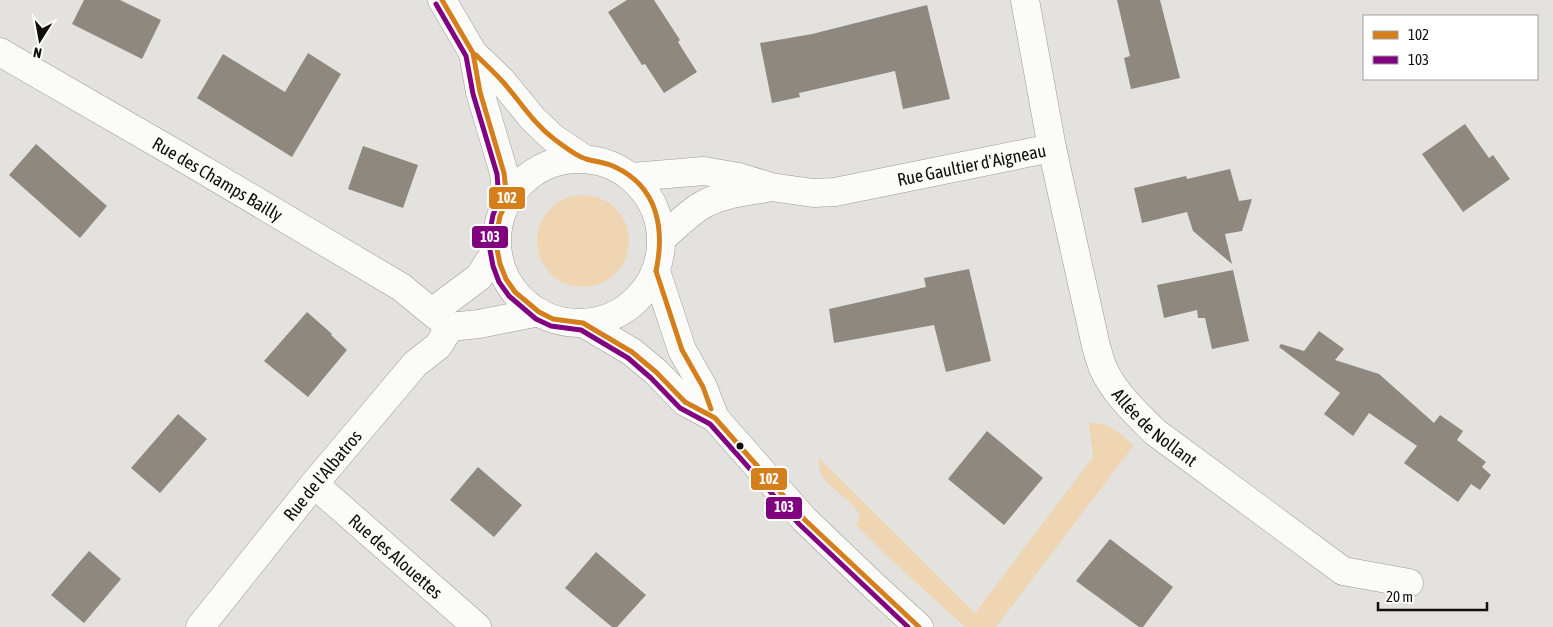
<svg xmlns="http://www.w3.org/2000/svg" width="1553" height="627" font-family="'Asap Condensed',sans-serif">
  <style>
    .green { fill: #efd5b1 }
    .building { fill: #8f887f }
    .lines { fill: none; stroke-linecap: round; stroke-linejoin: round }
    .minor-casing { stroke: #9b9a98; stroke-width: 29 }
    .secondary-casing { stroke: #9b9a98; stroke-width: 29 }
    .minor { stroke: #fbfbfa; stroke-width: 28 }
    .secondary { stroke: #fbfbfa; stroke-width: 28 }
    .bus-1-casing { stroke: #fff; stroke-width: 9 }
    .bus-2-casing { stroke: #fff; stroke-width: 9 }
    .bus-1 { stroke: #d47f1b; stroke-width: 5 }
    .bus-2 { stroke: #800080; stroke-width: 5 }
    .bus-dot { fill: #100f0e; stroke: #fff; stroke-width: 2 }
    .labels { text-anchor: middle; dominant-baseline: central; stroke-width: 5; stroke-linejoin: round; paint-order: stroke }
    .street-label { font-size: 18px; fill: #100f0e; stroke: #fff }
    .line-badge { stroke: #fff; stroke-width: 2 }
    .badge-label { font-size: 14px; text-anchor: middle; font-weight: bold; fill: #fff }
  </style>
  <rect width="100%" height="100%" fill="#e4e2df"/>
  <g class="green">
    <circle cx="583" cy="241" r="46"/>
    <path d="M1089 423C1110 422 1118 433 1134 445L996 627H965L890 559 856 525C858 521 861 518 859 514 848 492 816 487 819 458L975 613 1093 457Z"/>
  </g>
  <g class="building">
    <path d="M84 0H120L161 20 142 59 72 24Z"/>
    <path d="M627 0H654L680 40 678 42 697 72 664 93 645 64 642 65 608 12Z"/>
    <path d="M1117 0H1160L1180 78 1131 89 1124 58 1130 56Z"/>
    <path d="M927 5 950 99 903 109 895 71 799 93 800 97 772 103 760 43 812 34Z"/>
    <path d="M308 53 341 74 292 157 197 98 223 54 285 92Z"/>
    <path d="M1465 124 1489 158 1493 155 1510 179 1463 212 1422 154Z"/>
    <path d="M36 144 107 206 80 238 9 175Z"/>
    <path d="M363 146 418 165 403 208 348 189Z"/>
    <path d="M1230 169 1239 201 1252 199 1242 231 1225 234 1232 264 1193 231 1187 212 1142 223 1134 188 1186 176 1187 179Z"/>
    <path d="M969 269 991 361 946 372 934 325 834 343 829 309 926 287 924 278Z"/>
    <path d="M1233 270 1249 341 1212 349 1205 318H1198L1197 310 1164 318 1157 285Z"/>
    <path d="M307 312 332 334 331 335 347 350 308 397 264 361Z"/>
    <path d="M1319 331 1344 349 1335 360 1379 374 1434 423 1440 415 1463 431 1457 440 1486 462 1482 467 1491 475 1480 490 1471 484 1458 502 1404 463 1417 446 1369 413 1353 436 1324 414 1340 393 1279 347 1281 344 1304 351Z"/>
    <path d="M178 414 207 439 160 493 131 468Z"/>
    <path d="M987 431 1043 478 1004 525 948 479Z"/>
    <path d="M478 467 522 505 494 537 450 500Z"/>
    <path d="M1110 539 1173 587 1143 627H1139L1076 581Z"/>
    <path d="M89 551 121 579 84 623 51 595Z"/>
    <path d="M596 552 646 595 617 627H612L565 588Z"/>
  </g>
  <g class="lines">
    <defs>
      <g id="minor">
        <path id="s1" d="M1025 0 1052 148 1096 346C1098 353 1100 361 1103 368 1114 393 1136 413 1155 432L1343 571 1409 583"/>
        <path id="s2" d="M0 52 185 159 401 287 450 327 479 324 539 312"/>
        <path id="s3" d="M632 177 704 171 739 177 771 187 813 193 835 192 1052 148"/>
        <path d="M662 238C674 228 686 216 699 207 719 194 745 192 767 188"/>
        <path d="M432 312 479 277 497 249"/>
        <path id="s4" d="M314 484 477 627"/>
        <path id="s5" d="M200 627 314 484 415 364 438 346 450 327"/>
      </g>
      <g id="secondary">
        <path d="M442 0 473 53 501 80 533 119 553 138 583 158"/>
        <path d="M473 53 480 92 504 173 507 201"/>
        <circle cx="579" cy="241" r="82"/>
        <path d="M656 271 682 350 703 387 715 418"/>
        <path d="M583 323 632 352 656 372 685 402 715 418 804 519 874 586 919 627"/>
      </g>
    </defs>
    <use href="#minor" class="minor-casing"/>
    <use href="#secondary" class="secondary-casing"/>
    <use href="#minor" class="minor"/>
    <use href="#secondary" class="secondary"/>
    <defs>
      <g id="bus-1">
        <path d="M442 0 473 53 480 92 504 173 507 201 500 216 497 232V249L500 264 506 279 515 292 539 312 553 319 583 323 632 352 656 372 685 402 715 418 804 519 919 627"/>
        <path d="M476 55C485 64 495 73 503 82 520 101 533 123 554 139 564 146 574 155 586 159 596 162 606 162 615 167 658 187 665 229 656 271"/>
        <path d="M656 271 682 350 703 387 711 409"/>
      </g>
      <path id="bus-2" d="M436 4 466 56 473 94 497 174 499 200 493 215 490 231V250L493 266 499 282 509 296 536 319 551 326 581 330 628 358 651 378 680 408 710 424 799 524 908 627"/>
    </defs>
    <use href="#bus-1" class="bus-1-casing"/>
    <use href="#bus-2" class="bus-2-casing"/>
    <use href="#bus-1" class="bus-1"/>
    <use href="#bus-2" class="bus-2"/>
  </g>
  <circle class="bus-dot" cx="740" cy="446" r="4.5"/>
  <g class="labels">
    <g class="street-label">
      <text stroke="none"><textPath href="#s3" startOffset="345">Rue Gaultier d'Aigneau</textPath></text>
      <text stroke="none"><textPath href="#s2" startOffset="252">Rue des Champs Bailly</textPath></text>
      <text stroke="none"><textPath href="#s1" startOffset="456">Allée de Nollant</textPath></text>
      <text stroke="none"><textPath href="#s5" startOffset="195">Rue de l'Albatros</textPath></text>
      <text stroke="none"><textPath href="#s4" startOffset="109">Rue des Alouettes</textPath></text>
    </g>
  </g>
  <g class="line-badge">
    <rect x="488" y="186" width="38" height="24" rx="5" fill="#d47f1b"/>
    <rect x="471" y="225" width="38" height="24" rx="5" fill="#800080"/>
    <rect x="750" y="467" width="38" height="24" rx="5" fill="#d47f1b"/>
    <rect x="765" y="496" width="38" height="24" rx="5" fill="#800080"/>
  </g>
  <g class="badge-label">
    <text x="507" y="203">102</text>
    <text x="490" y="242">103</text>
    <text x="769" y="484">102</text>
    <text x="784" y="512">103</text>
  </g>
  <rect x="1363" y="15" width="175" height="65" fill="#ffffff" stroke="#9f9f9f"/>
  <rect x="1373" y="31" width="25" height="8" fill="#d47f1b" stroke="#9f9f9f"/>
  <text x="1408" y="40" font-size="15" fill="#100f0e">102</text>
  <rect x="1373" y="56" width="25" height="8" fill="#800080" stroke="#9f9f9f"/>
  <text x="1408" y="65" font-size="15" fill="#100f0e">103</text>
  <g transform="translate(40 40) rotate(191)" stroke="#ffffff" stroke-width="4" paint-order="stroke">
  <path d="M0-4L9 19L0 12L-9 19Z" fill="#100f0e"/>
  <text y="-8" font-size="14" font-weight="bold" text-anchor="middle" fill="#100f0e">N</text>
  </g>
  <path d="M1378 602v8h109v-8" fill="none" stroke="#100f0e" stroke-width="2.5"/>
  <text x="1386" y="602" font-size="15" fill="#100f0e" stroke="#ffffff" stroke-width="4" paint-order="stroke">20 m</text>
</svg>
